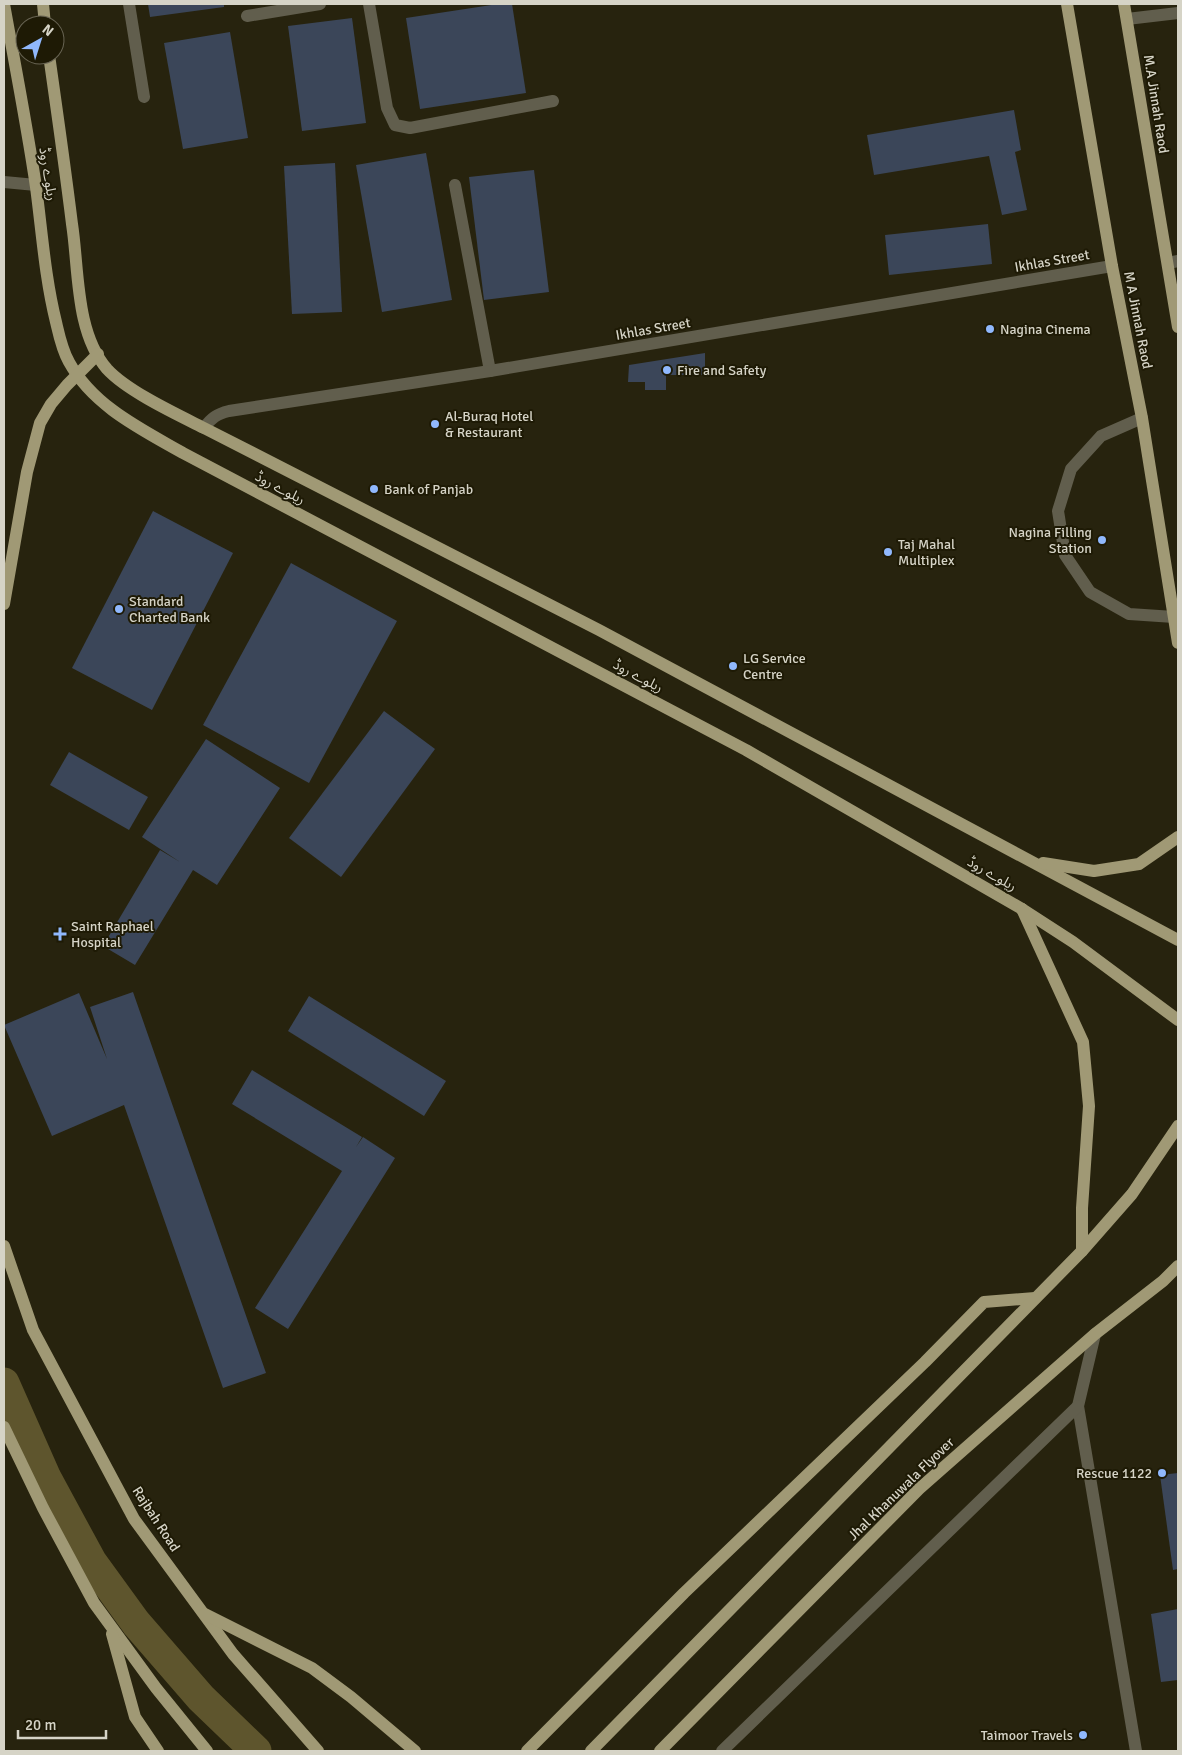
<svg xmlns="http://www.w3.org/2000/svg" width="1182" height="1755" font-family="Signika,'Noto Sans Arabic',sans-serif">
  <style>
    .lines { fill: none; stroke-linecap: round; stroke-linejoin: round }
    .canal { stroke: #5e552d; stroke-width: 31 }
    .building { fill: #3b4659 }
    .minor { stroke: #615e4d; stroke-width: 12 }
    .major { stroke: #a09975; stroke-width: 12 }
    .poi-dot { fill: #90b8fd; stroke: #1e1a05; stroke-width: 2 }
    .labels { text-anchor: middle; dominant-baseline: central; stroke-width: 4; stroke-linejoin: round; paint-order: stroke }
    .street-label { font-size: 14px; fill: #d6d4c7; stroke: #1e1a05 }
    .poi-label { font-size: 14px; fill: #d6d4c7; stroke: #1e1a05; text-anchor: start }
  </style>
  <rect width="100%" height="100%" fill="#27230e"/>
  <g class="lines">
    <path class="canal" d="M4 1383 46 1478 91 1561 136 1623 201 1698 256 1751"/>
  </g>
  <g class="building">
    <path d="M148 4H224V7L150 17Z"/>
    <path d="M498 4H512L526 93 420 109 406 18Z"/>
    <path d="M352 18 366 123 302 131 288 26Z"/>
    <path d="M230 32 248 138 183 149 164 43Z"/>
    <path d="M1014 110 1021 150 1015 152 1027 210 1002 215 989 156 874 175 867 135Z"/>
    <path d="M426 153 452 300 382 312 356 165Z"/>
    <path d="M335 163 342 312 292 314 284 166Z"/>
    <path d="M534 170 549 292 484 300 469 177Z"/>
    <path d="M988 224 992 264 889 275 885 235Z"/>
    <path d="M705 353V375H666V390H645V382H628L629 365Z"/>
    <path d="M153 511 233 553 152 710 72 668Z"/>
    <path d="M291 563 397 621 309 783 203 725Z"/>
    <path d="M384 711 435 749 341 877 289 838Z"/>
    <path d="M206 739 280 788 217 885 193 870 135 965 103 946 160 850 180 862 142 837Z"/>
    <path d="M69 752 148 797 129 830 50 785Z"/>
    <path d="M133 992 266 1373 223 1388 124 1105 52 1136 4 1025 79 993 107 1059 90 1007Z"/>
    <path d="M309 996 446 1081 424 1116 288 1031Z"/>
    <path d="M252 1070 362 1137 356 1147 363 1137 395 1158 288 1329 255 1308 342 1171 232 1104Z"/>
    <path d="M1178 1473V1569L1173 1570 1160 1475Z"/>
    <path d="M1178 1609V1680L1161 1682 1151 1614Z"/>
  </g>
  <g class="lines">
    <g class="minor">
      <path d="M129 4 144 97"/>
      <path d="M369 4 387 108 395 125 410 128 553 101"/>
      <path d="M247 16 320 4"/>
      <path d="M1127 19 1178 13"/>
      <path d="M4 182 36 185"/>
      <path d="M455 185 490 371"/>
      <path d="M1168 263 1178 261"/>
      <path d="M1142 418 1101 436 1071 469 1058 511 1065 555 1090 592 1129 614 1174 617"/>
      <path d="M204 428C211 418 217 414 229 411L490 371 1112 266"/>
      <path d="M1095 1334 1078 1406 1136 1751"/>
      <path d="M722 1751 1078 1406"/>
    </g>
    <g class="major">
      <path d="M4 4C15 65 27 126 36 187 42 232 45 278 56 322 59 335 62 350 69 362 93 406 141 429 183 453L746 750 1022 909 1073 942 1178 1020"/>
      <path d="M43 4 45 25"/>
      <path d="M1067 4 1112 266 1142 418 1178 643"/>
      <path d="M1124 4 1178 327"/>
      <path d="M49 55C57 111 65 167 72 224 79 269 75 332 107 369 127 391 176 414 204 428L599 630 1178 940"/>
      <path d="M4 604 27 472 40 423 51 404 67 385 98 354"/>
      <path d="M1043 863 1094 871 1139 864 1178 837"/>
      <path d="M1022 909 1083 1042 1089 1106 1082 1208V1251"/>
      <path d="M4 1246 33 1330 134 1519 233 1654 318 1751"/>
      <path d="M4 1427 43 1508 94 1603 156 1688 207 1751"/>
      <path d="M205 1614 312 1668 351 1697 415 1751"/>
      <path d="M112 1634 135 1717 158 1751"/>
      <path d="M527 1751 684 1593 925 1362 984 1302 1035 1298"/>
      <path d="M591 1751 1082 1251 1132 1194 1178 1126"/>
      <path d="M660 1751 919 1489 1095 1334 1163 1281 1178 1266"/>
    </g>
  </g>
  <g class="poi-dot">
    <circle cx="990" cy="329" r="5"/>
    <circle cx="667" cy="370" r="5"/>
    <circle cx="435" cy="424" r="5"/>
    <circle cx="374" cy="489" r="5"/>
    <circle cx="1102" cy="540" r="5"/>
    <circle cx="888" cy="552" r="5"/>
    <circle cx="119" cy="609" r="5"/>
    <circle cx="733" cy="666" r="5"/>
    <path d="M57.5 926.5h5v5h5v5h-5v5h-5v-5h-5v-5h5z"/>
    <circle cx="1162" cy="1473" r="5"/>
    <circle cx="1083" cy="1735" r="5"/>
  </g>
  <g class="labels">
    <g class="street-label">
      <text transform="translate(1156 104) rotate(81)">M.A Jinnah Raod</text>
      <text transform="translate(48 174) rotate(81)">ریلوے روڈ</text>
      <text transform="translate(1052 261) rotate(-10)">Ikhlas Street</text>
      <text transform="translate(1138 320) rotate(79)">M A Jinnah Raod</text>
      <text transform="translate(653 329) rotate(-10)">Ikhlas Street</text>
      <text transform="translate(280 488) rotate(28)">ریلوے روڈ</text>
      <text transform="translate(638 676) rotate(28)">ریلوے روڈ</text>
      <text transform="translate(992 874) rotate(30)">ریلوے روڈ</text>
      <text transform="translate(901 1489) rotate(-44)">Jhal Khanuwala Flyover</text>
      <text transform="translate(156 1519) rotate(57)">Rajbah Road</text>
    </g>
    <g class="poi-label">
      <text x="1000" y="329">Nagina Cinema</text>
      <text x="677" y="370">Fire and Safety</text>
      <text x="445" y="416">Al-Buraq Hotel<tspan x="445" dy="16">&amp; Restaurant</tspan></text>
      <text x="384" y="489">Bank of Panjab</text>
      <text x="1092" y="532" text-anchor="end">Nagina Filling<tspan x="1092" dy="16">Station</tspan></text>
      <text x="898" y="544">Taj Mahal<tspan x="898" dy="16">Multiplex</tspan></text>
      <text x="129" y="601">Standard<tspan x="129" dy="16">Charted Bank</tspan></text>
      <text x="743" y="658">LG Service<tspan x="743" dy="16">Centre</tspan></text>
      <text x="71" y="926">Saint Raphael<tspan x="71" dy="16">Hospital</tspan></text>
      <text x="1152" y="1473" text-anchor="end">Rescue 1122</text>
      <text x="1073" y="1735" text-anchor="end">Taimoor Travels</text>
    </g>
  </g>
  <rect width="1182" height="1755" fill="none" stroke="#d6d4c7" stroke-width="10"/>
  <g transform="translate(40 40) rotate(39)"><circle r="24" fill="#1e1a05" stroke="#686453"/>
  <path d="M0-4L9 19L0 12L-9 19Z" fill="#90b8fd"/>
  <text y="-8" font-size="14" font-weight="bold" text-anchor="middle" fill="#d6d4c7">N</text>
  </g>
  <path d="M18 1730v8h88v-8" fill="none" stroke="#d6d4c7" stroke-width="2.5"/>
  <text x="25" y="1730" font-size="15" fill="#d6d4c7" stroke="#1e1a05" stroke-width="4" paint-order="stroke">20 m</text>
</svg>
